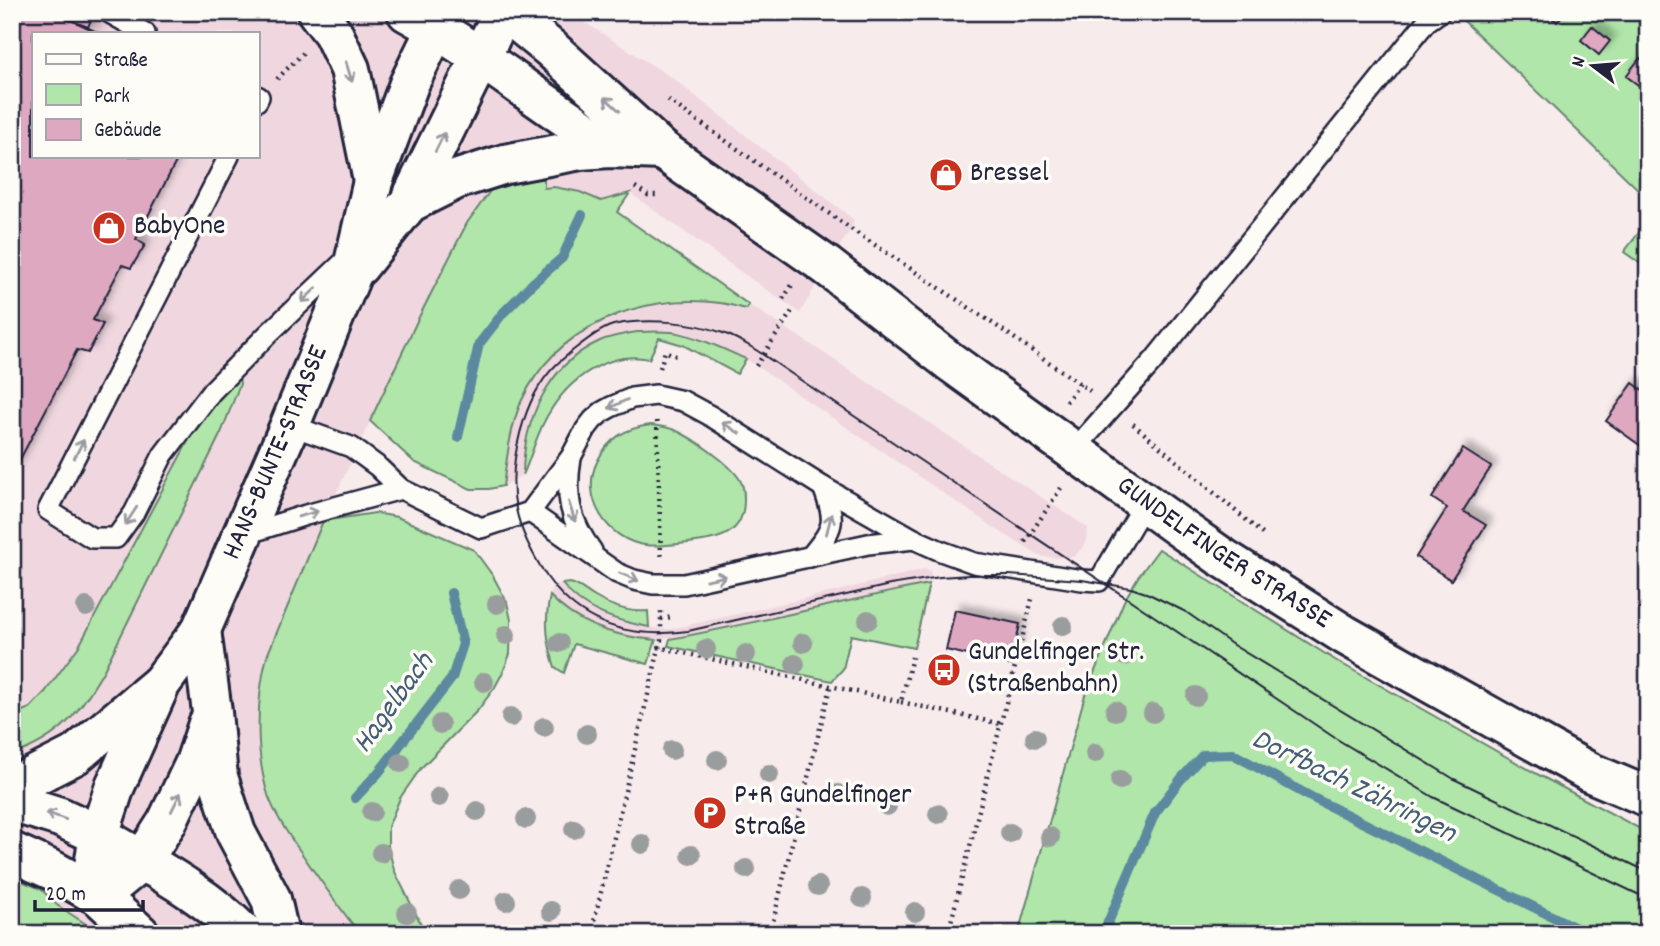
<svg xmlns="http://www.w3.org/2000/svg" width="1660" height="946" font-family="Dekko,sans-serif">
  <style>
    .built { fill: #f0d7df; fill-rule: evenodd }
    .green { fill: #b0e6a9; stroke: #698472; stroke-width: 2 }
    .lines { fill: none; stroke-linecap: round; stroke-linejoin: round }
    .stream { stroke: #5d89a0; stroke-width: 10 }
    .building { fill: #dea8c0; stroke: #22223b; stroke-width: 2; filter: url(#shadow) }
    .lane-casing { stroke: #22223b; stroke-width: 24 }
    .secondary-casing { stroke: #22223b; stroke-width: 44 }
    .primary-casing { stroke: #22223b; stroke-width: 44 }
    .highway-casing { stroke: #22223b; stroke-width: 44 }
    .path { stroke: #22223b; stroke-width: 4.5; stroke-dasharray: 2 5; stroke-linecap: butt }
    .lane { stroke: #fdfcf7; stroke-width: 19 }
    .secondary { stroke: #fdfcf7; stroke-width: 38 }
    .primary { stroke: #fdfcf7; stroke-width: 38 }
    .highway { stroke: #fdfcf7; stroke-width: 38 }
    .tram { stroke: #22223b; stroke-width: 2 }
    .tree { fill: #9a9d9d }
    .oneway { stroke: #9a9aa2 }
    .labels { text-anchor: middle; dominant-baseline: central; stroke-width: 7; stroke-linejoin: round; paint-order: stroke }
    .poi-label { font-size: 28px; fill: #22223b; stroke: #fdfcf7; text-anchor: start }
    .street-label { font-size: 28px; fill: #22223b; stroke: #fdfcf7 }
    .water-label { font-size: 30px; font-style: italic; fill: #445e76; stroke: #fdfcf7 }
  </style>
  <defs>
    <filter id="shadow"><feDropShadow dx="6" dy="-6" stdDeviation="3.5" flood-color="#0004"/></filter>
  </defs>
  <rect width="100%" height="100%" fill="#f7ebec"/>
  <filter id="ink" filterUnits="userSpaceOnUse"><feTurbulence type="fractalNoise" baseFrequency=".0143" numOctaves="2"/><feDisplacementMap in="SourceGraphic" scale="14" xChannelSelector="R" yChannelSelector="G"/><feConvolveMatrix kernelMatrix="1 2 1 2 8 2 1 2 1" color-interpolation-filters="sRGB"/></filter>
  <g filter="url(#ink)">
    <g class="built">
      <path d="M12 12H568L671 77 854 220 851 229 827 266 800 313 734 267 630 193 601 201 580 192 554 187 543 188 544 167 467 223 418 319 329 509 267 656 261 679 259 707 260 757 268 794 285 830 323 885 360 934H101L57 905 41 889 12 877V755L27 750 48 739 66 723 85 702 104 670 221 433 240 384 192 434 79 646 45 692 30 708 12 715ZM33 33H257V156H33Z"/>
      <path d="M696 301 721 303 746 309 749 305 789 330 1088 528 1086 543 1075 556 1056 558 1039 556 996 529 746 359 710 344 681 334 661 332H637L615 336 599 341 584 350 542 394 534 413 527 438 523 457V475L503 486 507 453 512 430 521 403 533 380 549 358 576 336 601 320 653 305Z"/>
      <path d="M925 569 931 572 929 584 844 601 733 627 656 640 619 636 603 631 573 615 560 606 550 596 554 586 562 584 571 596 606 616 624 623 661 629H671L837 591Z"/>
    </g>
    <g class="green">
      <path d="M1454 12H1648V199L1463 20Z"/>
      <path d="M544 166V188L554 187 580 192 601 201 630 193 617 212 749 305 746 309C737 307 729 304 720 303 641 292 555 327 521 402 510 428 507 458 503 486L489 489H471L414 462 370 421 418 319 467 223 495 184Z"/>
      <path d="M1648 221V269L1624 252Z"/>
      <path d="M637 332C651 332 667 330 682 334 704 339 725 350 746 359L737 374 683 345 659 338 649 359C608 350 569 379 549 413 537 432 532 455 523 475 523 421 548 364 600 341 611 336 624 334 637 332Z"/>
      <path d="M238 369 240 384 221 433 104 670C79 713 61 738 12 755V715L30 708 45 692 79 646 192 434Z"/>
      <path d="M651 425C660 426 669 427 677 431 694 439 731 464 740 480 744 486 744 493 744 500 744 536 717 540 688 543 674 544 659 547 645 545 607 540 580 497 597 462 608 438 626 428 651 425Z"/>
      <path d="M375 513 397 517 474 550 493 576 507 602 511 620 510 654 503 672 495 687 478 710 421 768 400 798 388 827V846L394 870 426 934H360C339 907 319 879 300 851 287 833 275 815 268 795 255 753 256 698 267 656L323 521Z"/>
      <path d="M1159 549 1335 660 1537 774 1648 833V934H1018L1085 695 1124 601 1138 577Z"/>
      <path d="M570 583C580 585 586 592 595 597 610 606 631 613 648 611L649 627C616 621 583 611 562 584Z"/>
      <path d="M929 584 914 648 851 635 843 669 832 681 668 646 670 639C757 623 843 601 929 584Z"/>
      <path d="M550 596C578 626 616 637 656 640L648 664 574 644 564 673 555 667C547 642 544 622 550 596Z"/>
      <path d="M12 877 41 889 57 905 101 934H12Z"/>
    </g>
    <g class="lines">
      <g class="stream">
        <path d="M458 437 479 344 503 313 533 283 562 258 582 215"/>
        <path d="M355 798 379 772 452 678 463 644 451 593"/>
        <path d="M1103 934 1155 813 1181 779 1203 755 1233 754 1311 797 1588 934"/>
      </g>
    </g>
    <g class="building">
      <path d="M12 12H55L99 33H33V156H179L136 239 145 245 131 268 122 265 93 320 103 324 88 353 77 350 14 471 12 470Z"/>
      <path d="M68 12H94L88 27 65 18Z"/>
      <path d="M1545 12H1565L1557 22Z"/>
      <path d="M1592 26 1610 41 1599 55 1581 40Z"/>
      <path d="M1640 58 1648 64V87L1645 90 1626 76Z"/>
      <path d="M1633 383 1648 394V451L1606 421Z"/>
      <path d="M1463 449 1491 467 1463 511 1486 525 1451 580 1416 557 1447 508 1432 498Z"/>
      <path d="M955 610 1020 624 1011 665 946 650Z"/>
    </g>
    <g class="lines">
      <defs>
        <g id="lane">
          <path d="M108 12 145 33"/>
          <path d="M257 96 259 97 257 101"/>
          <path d="M229 156 48 510 92 538H116L134 513 163 455 212 391 268 334 350 256"/>
          <path d="M290 425 351 447 377 466 401 489 481 528 530 512 571 457 586 429 593 420 602 412 611 407 632 398 656 395 683 401 709 415 823 487 914 539 941 551 974 563 1082 580 1099 581 1145 503"/>
          <path d="M1073 451 1155 359 1426 22 1440 12"/>
          <path d="M571 458C565 495 569 520 592 551"/>
          <path d="M530 512 617 573 634 580 653 584H684L868 544 914 539"/>
          <path d="M243 535 306 515 401 489"/>
          <path d="M810 557C834 527 837 524 823 487"/>
        </g>
        <g id="secondary">
          <path d="M317 12 333 33 350 69 373 181"/>
          <path d="M407 12C447 34 484 59 521 86 550 107 580 127 610 148"/>
          <path id="s1" d="M506 12 550 48 662 150 827 266 949 361 1176 525 1220 556 1345 635 1589 772 1648 797"/>
          <path d="M409 203 455 180 505 164 580 150 610 148 662 150"/>
          <path d="M359 266 409 203 503 12"/>
          <path d="M201 630 212 712 218 777 236 833 271 899 279 934"/>
          <path id="s2" d="M90 891 99 835 115 786 161 683 201 630 290 425 351 276 373 181 409 84 444 12"/>
          <path d="M99 896 142 861 167 822 195 763 208 724"/>
        </g>
        <g id="primary">
          <path d="M99 835C149 865 203 892 244 934"/>
          <path d="M90 891 99 896 140 934"/>
        </g>
        <g id="highway">
          <path d="M12 787 75 755 161 683"/>
          <path d="M12 802 60 817 99 835"/>
          <path d="M12 852 54 871 90 891"/>
        </g>
      </defs>
      <use href="#lane" class="lane-casing"/>
      <use href="#secondary" class="secondary-casing"/>
      <use href="#primary" class="primary-casing"/>
      <use href="#highway" class="highway-casing"/>
      <g class="path">
        <path d="M277 79 303 53"/>
        <path d="M668 100 851 229 1004 331 1090 391"/>
        <path d="M635 187 648 195H659"/>
        <path d="M783 299 792 285"/>
        <path d="M756 366 794 308"/>
        <path d="M660 368 665 351 676 356"/>
        <path d="M1066 402 1080 383"/>
        <path d="M657 421 661 556"/>
        <path d="M1133 424 1265 536"/>
        <path d="M1025 542 1061 488"/>
        <path d="M661 619 671 617"/>
        <path d="M658 647 901 702 912 657"/>
        <path d="M901 702 1001 724"/>
        <path d="M591 934 661 640V610"/>
        <path d="M770 934 830 687"/>
        <path d="M948 934 1032 599"/>
      </g>
      <use href="#lane" class="lane"/>
      <use href="#secondary" class="secondary"/>
      <use href="#primary" class="primary"/>
      <use href="#highway" class="highway"/>
      <path class="tram" d="M1648 872 1454 779 1233 645 1186 612 1149 594 1131 588 1082 580 1009 575H969L940 577 890 585 688 631C631 639 581 625 547 577 534 557 521 533 516 509 507 465 523 397 556 365 561 360 567 356 572 351 584 342 603 326 618 324 648 318 695 322 723 333 742 340 758 351 774 362 891 441 1008 520 1127 598L1335 738 1433 797 1648 899"/>
    </g>
    <g class="tree">
      <circle cx="497" cy="604" r="10"/>
      <circle cx="86" cy="607" r="10"/>
      <circle cx="868" cy="620" r="10"/>
      <circle cx="1063" cy="626" r="10"/>
      <circle cx="506" cy="635" r="10"/>
      <circle cx="559" cy="643" r="10"/>
      <circle cx="803" cy="643" r="10"/>
      <circle cx="706" cy="649" r="10"/>
      <circle cx="746" cy="654" r="10"/>
      <circle cx="1125" cy="656" r="10"/>
      <circle cx="795" cy="664" r="10"/>
      <circle cx="484" cy="682" r="10"/>
      <circle cx="1196" cy="696" r="10"/>
      <circle cx="1115" cy="711" r="10"/>
      <circle cx="1153" cy="713" r="10"/>
      <circle cx="511" cy="717" r="10"/>
      <circle cx="440" cy="724" r="10"/>
      <circle cx="544" cy="727" r="10"/>
      <circle cx="587" cy="734" r="10"/>
      <circle cx="1035" cy="738" r="10"/>
      <circle cx="672" cy="750" r="10"/>
      <circle cx="1095" cy="753" r="10"/>
      <circle cx="717" cy="760" r="10"/>
      <circle cx="401" cy="763" r="10"/>
      <circle cx="769" cy="774" r="10"/>
      <circle cx="1120" cy="780" r="10"/>
      <circle cx="838" cy="794" r="10"/>
      <circle cx="439" cy="797" r="10"/>
      <circle cx="887" cy="806" r="10"/>
      <circle cx="477" cy="811" r="10"/>
      <circle cx="372" cy="812" r="10"/>
      <circle cx="938" cy="814" r="10"/>
      <circle cx="526" cy="819" r="10"/>
      <circle cx="574" cy="829" r="10"/>
      <circle cx="1010" cy="833" r="10"/>
      <circle cx="1050" cy="837" r="10"/>
      <circle cx="642" cy="844" r="10"/>
      <circle cx="381" cy="853" r="10"/>
      <circle cx="691" cy="855" r="10"/>
      <circle cx="746" cy="869" r="10"/>
      <circle cx="818" cy="886" r="10"/>
      <circle cx="459" cy="890" r="10"/>
      <circle cx="862" cy="898" r="10"/>
      <circle cx="506" cy="901" r="10"/>
      <circle cx="551" cy="911" r="10"/>
      <circle cx="915" cy="912" r="10"/>
      <circle cx="407" cy="913" r="10"/>
    </g>
    <defs><path id="oneway-shaft" d="M-6 0H5M1.5-3L5.5 0L1.5 3" fill="none" stroke-width="1.6" stroke-linecap="round" stroke-linejoin="round" transform="scale(1.75)"/></defs>
    <g class="oneway">
      <use href="#oneway-shaft" transform="translate(349 72) rotate(73)"/>
      <use href="#oneway-shaft" transform="translate(612 104) rotate(-138)"/>
      <use href="#oneway-shaft" transform="translate(440 142) rotate(-64)"/>
      <use href="#oneway-shaft" transform="translate(309 295) rotate(136)"/>
      <use href="#oneway-shaft" transform="translate(618 404) rotate(155)"/>
      <use href="#oneway-shaft" transform="translate(731 428) rotate(-148)"/>
      <use href="#oneway-shaft" transform="translate(79 449) rotate(-63)"/>
      <use href="#oneway-shaft" transform="translate(572 512) rotate(72)"/>
      <use href="#oneway-shaft" transform="translate(308 514) rotate(-16)"/>
      <use href="#oneway-shaft" transform="translate(131 516) rotate(123)"/>
      <use href="#oneway-shaft" transform="translate(829 524) rotate(-76)"/>
      <use href="#oneway-shaft" transform="translate(629 577) rotate(22)"/>
      <use href="#oneway-shaft" transform="translate(716 578) rotate(-11)"/>
      <use href="#oneway-shaft" transform="translate(176 802) rotate(-64)"/>
      <use href="#oneway-shaft" transform="translate(56 816) rotate(-160)"/>
    </g>
  </g>
  <defs>
    <symbol id="shop-disc" viewBox="-11 -11 22 22"><circle r="9.5" fill="#c8321e" stroke="#fdfcf7"/><path d="M-5-2.5h2.3a2.7 3.5 0 0 1 5.4 0H5L5.5 6h-11ZM-1.5-2.5h3a1.5 2.3 0 0 0-3 0Z" fill="#fff"/></symbol>
    <symbol id="bus-disc" viewBox="-11 -11 22 22"><circle r="9.5" fill="#c8321e" stroke="#fdfcf7"/><path d="M-5-6H5V4H4V6H2V4H-2V6H-4V4H-5ZM-3.5-4V0h7V-4ZM-3.5 1.2v1.5H-2V1.2ZM2 1.2v1.5H3.5V1.2Z" fill="#fff"/></symbol>
    <symbol id="parking-disc" viewBox="-11 -11 22 22"><circle r="9.5" fill="#c8321e" stroke="#fdfcf7"/><path d="M-3.5-5.5H1a3.5 3.5 0 0 1 0 7H-1V5.5H-3.5ZM-1-3.4V-.6H.8a1.4 1.4 0 0 0 0-2.8Z" fill="#fff"/></symbol>
  </defs>
  <g fill-rule="evenodd">
    <use href="#shop-disc" x="927" y="156" width="38" height="38"/>
    <use href="#shop-disc" x="90" y="209" width="38" height="38"/>
    <use href="#bus-disc" x="925" y="651" width="38" height="38"/>
    <use href="#parking-disc" x="691" y="794" width="38" height="38"/>
  </g>
  <g class="labels">
    <g class="poi-label">
      <text x="970" y="175">Bressel</text>
      <text x="134" y="228">BabyOne</text>
      <text x="968" y="654">Gundelfinger Str.<tspan x="968" dy="32">(Straßenbahn)</tspan></text>
      <text x="734" y="797">P+R Gundelfinger<tspan x="734" dy="32">Straße</tspan></text>
    </g>
    <g class="street-label">
      <text stroke="none"><textPath href="#s2" startOffset="480">HANS-BUNTE-STRASSE</textPath></text>
      <text stroke="none"><textPath href="#s1" startOffset="900">GUNDELFINGER STRASSE</textPath></text>
    </g>
    <g class="water-label">
      <text transform="translate(395 704) rotate(-54)">Hagelbach</text>
      <text transform="translate(1353 788) rotate(26)">Dorfbach Zähringen</text>
    </g>
  </g>
  <rect width="1660" height="946" fill="none" stroke="#fdfcf7" stroke-width="42"/>
  <rect x="21" y="21" width="1618" height="904" fill="none" stroke="#22223b" stroke-width="2.5" filter="url(#ink)"/>
  <rect x="32" y="32" width="228" height="126" fill="#fdfcf7" stroke="#a5a5ac" stroke-width="2"/>
  <rect x="46" y="54" width="35" height="10" fill="#fdfcf7" stroke="#a5a5ac" stroke-width="2"/>
  <text x="94" y="66" font-size="21" fill="#22223b">Straße</text>
  <rect x="46" y="84" width="35" height="21" fill="#b0e6a9" stroke="#a5a5ac" stroke-width="2"/>
  <text x="94" y="102" font-size="21" fill="#22223b">Park</text>
  <rect x="46" y="119" width="35" height="21" fill="#dea8c0" stroke="#a5a5ac" stroke-width="2"/>
  <text x="94" y="136" font-size="21" fill="#22223b">Gebäude</text>
  <g transform="translate(1593 66) rotate(286)" stroke="#fdfcf7" stroke-width="5" paint-order="stroke">
  <path d="M0-5L12 26L0 18L-12 26Z" fill="#22223b"/>
  <text y="-10" font-size="19" font-weight="bold" text-anchor="middle" fill="#22223b">N</text>
  </g>
  <path d="M35 900v10h108v-10" fill="none" stroke="#22223b" stroke-width="3.5"/>
  <text x="46" y="900" font-size="21" fill="#22223b" stroke="#fdfcf7" stroke-width="5" paint-order="stroke">20 m</text>
</svg>
